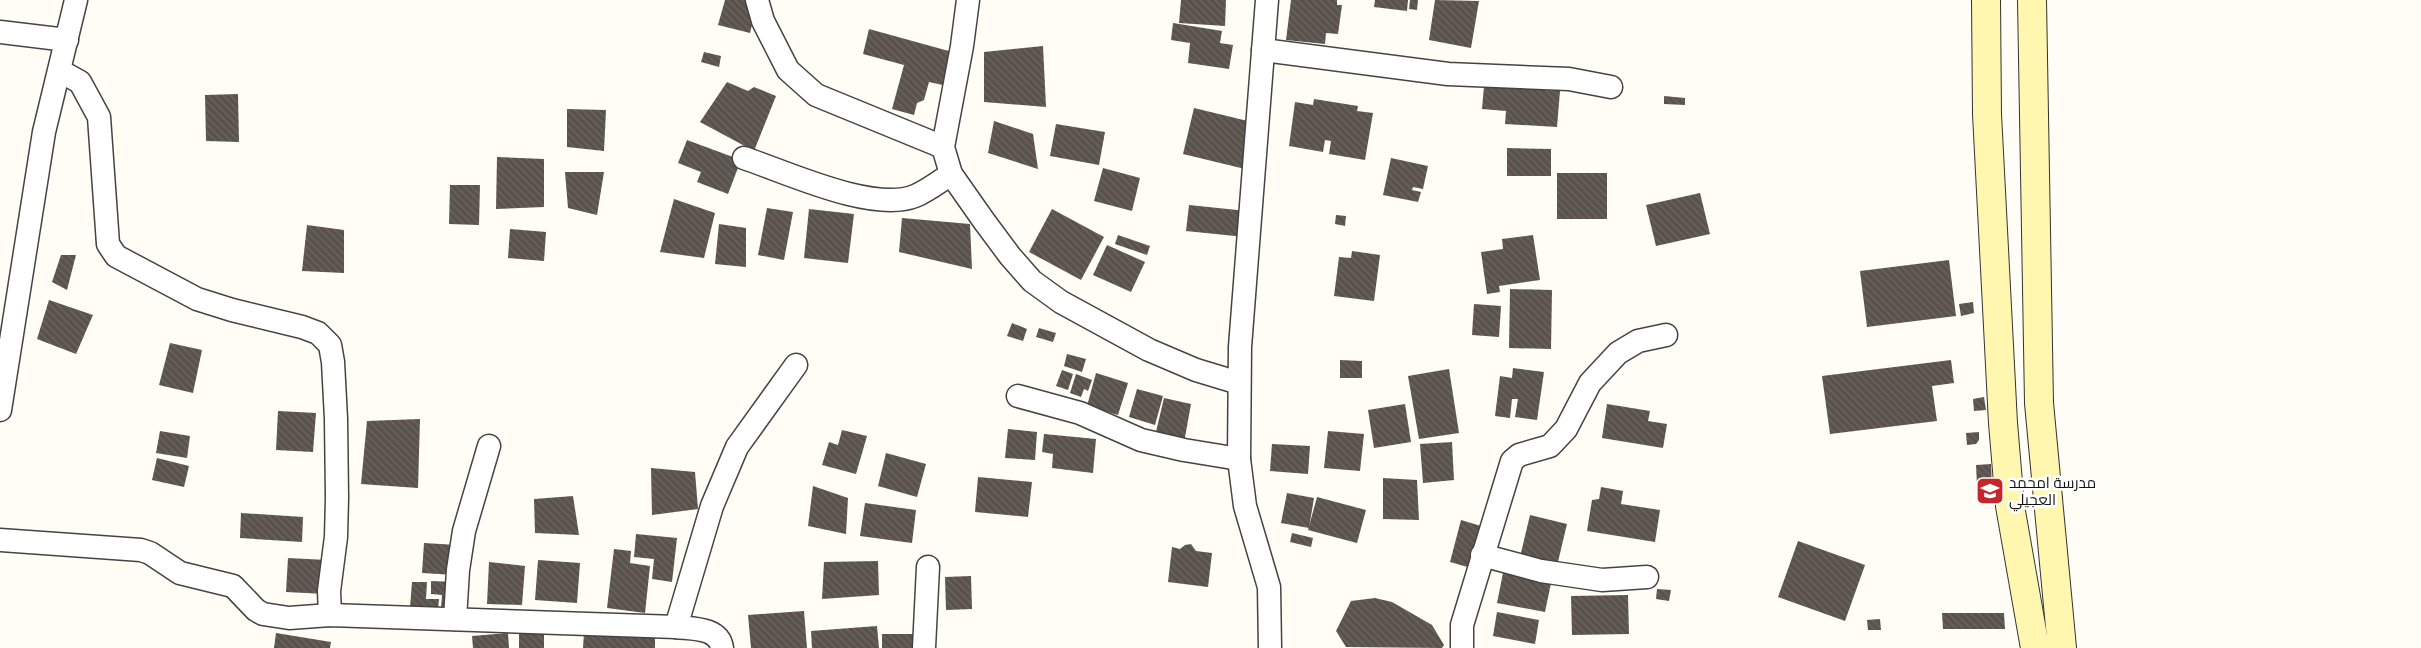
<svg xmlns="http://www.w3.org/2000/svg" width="2421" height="648" font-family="Merriweather,Cairo,serif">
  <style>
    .building { fill: url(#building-back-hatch) }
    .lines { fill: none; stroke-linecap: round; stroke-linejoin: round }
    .minor-casing { stroke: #444; stroke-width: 25 }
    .secondary-casing { stroke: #333; stroke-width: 30 }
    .minor { stroke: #fff; stroke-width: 22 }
    .secondary { stroke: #fff6b0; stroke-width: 28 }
    .labels { text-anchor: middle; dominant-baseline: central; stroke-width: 5; stroke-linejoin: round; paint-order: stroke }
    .poi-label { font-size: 15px; fill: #111; stroke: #fff; text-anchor: start }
  </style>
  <defs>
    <pattern id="building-back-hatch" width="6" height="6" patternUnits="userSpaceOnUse" patternTransform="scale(1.25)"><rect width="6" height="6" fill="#5a524d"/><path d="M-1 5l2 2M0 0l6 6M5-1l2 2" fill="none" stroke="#6d6662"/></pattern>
  </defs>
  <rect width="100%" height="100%" fill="#fffdf5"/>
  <g class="building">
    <path d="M725 0H758L750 33 718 25Z"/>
    <path d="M1181 0H1226L1225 26 1179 23Z"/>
    <path d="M1291 0H1337V5H1342L1338 34 1326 33 1325 44 1286 40Z"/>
    <path d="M1375 0H1408L1407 11 1374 7Z"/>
    <path d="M1410 0H1418L1417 10 1409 9Z"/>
    <path d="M1435 0 1479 1 1471 48 1429 40Z"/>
    <path d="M1173 23 1222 31 1220 43 1233 45 1229 69 1188 63 1190 43 1171 40Z"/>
    <path d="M869 29 956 53 947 86 929 82 924 100 917 103 914 115 892 109 904 65 863 54Z"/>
    <path d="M1043 46 1046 107 984 102V52Z"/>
    <path d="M704 52 721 56 719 67 701 62Z"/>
    <path d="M727 82 748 91 754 87 776 96 754 151 700 122Z"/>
    <path d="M1484 86 1560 91 1557 127 1505 124 1506 111 1482 109Z"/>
    <path d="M238 94 239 142 206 141 205 95Z"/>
    <path d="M1664 96 1685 98V105L1664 104Z"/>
    <path d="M1314 99 1358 106 1357 111 1373 113 1365 160 1329 154 1331 141 1325 140 1323 152 1289 146 1295 102 1313 105Z"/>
    <path d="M1194 108 1256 123 1245 169 1183 154Z"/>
    <path d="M567 109 606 110 604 151 567 147Z"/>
    <path d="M994 121 1033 134 1038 169 988 153Z"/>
    <path d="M1056 124 1105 132 1099 165 1050 156Z"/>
    <path d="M687 140 741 160 728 194 697 182 701 172 678 163Z"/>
    <path d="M1507 148 1551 149V176H1507Z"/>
    <path d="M497 157 544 159V207L496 209Z"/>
    <path d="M1391 158 1428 166 1423 189 1413 187 1412 190 1421 192 1418 202 1383 195Z"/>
    <path d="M1103 168 1140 178 1132 211 1094 201Z"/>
    <path d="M565 172H604L597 215 568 208Z"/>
    <rect x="1557" y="173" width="50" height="46"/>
    <path d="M450 185H480L479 225 449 224Z"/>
    <path d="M1700 193 1710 234 1656 246 1646 205Z"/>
    <path d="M674 199 715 213 704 258 660 252Z"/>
    <path d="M1189 205 1247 211 1245 237 1186 231Z"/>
    <path d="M767 208 793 212 784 260 758 255Z"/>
    <path d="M809 209 854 214 848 263 804 258Z"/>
    <path d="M1052 209 1104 237 1081 280 1029 252Z"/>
    <path d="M1336 215 1346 216 1345 226 1335 224Z"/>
    <path d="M902 218 970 224 972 269 899 252Z"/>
    <path d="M719 224 746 228V267L715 264Z"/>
    <path d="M307 225 344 230V273L302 271Z"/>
    <path d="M510 229 546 232 544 261 508 258Z"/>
    <path d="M1118 235 1150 246 1147 255 1115 244Z"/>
    <path d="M1533 235 1540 280 1499 286 1500 292 1487 294 1481 252 1503 249 1502 239Z"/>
    <path d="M1107 245 1145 262 1131 292 1093 275Z"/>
    <path d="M1352 251 1380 255 1374 301 1334 296 1339 257 1351 258Z"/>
    <path d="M61 255H76L67 290 52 282Z"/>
    <path d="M1949 260 1956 316 1867 327 1860 271Z"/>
    <path d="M1510 289 1552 290 1551 349 1509 348Z"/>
    <path d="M49 300 93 315 76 354 37 339Z"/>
    <path d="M1973 302 1974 313 1961 316 1959 304Z"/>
    <path d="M1474 304 1501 306 1499 337 1472 335Z"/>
    <path d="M1012 323 1027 329 1023 341 1007 336Z"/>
    <path d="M1039 328 1056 333 1053 342 1036 337Z"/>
    <path d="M170 343 202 350 193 393 159 385Z"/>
    <path d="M1067 354 1086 359 1082 372 1064 366Z"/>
    <path d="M1340 360 1362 361V378H1340Z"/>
    <path d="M1951 360 1954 383 1932 386 1937 421 1830 434 1822 376Z"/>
    <path d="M1513 368 1544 372 1537 420 1515 417 1518 399H1512L1510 418 1495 416 1500 376 1512 378Z"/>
    <path d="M1449 369 1459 433 1419 439 1408 376Z"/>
    <path d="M1062 370 1073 374 1068 390 1056 386Z"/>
    <path d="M1096 373 1128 383 1118 415 1087 406Z"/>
    <path d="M1076 374 1092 380 1088 391 1084 389 1081 397 1070 393Z"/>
    <path d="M1137 389 1163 396 1155 425 1129 417Z"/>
    <path d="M1984 397 1986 410 1974 411 1973 399Z"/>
    <path d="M1164 398 1191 404 1184 443 1155 436Z"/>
    <path d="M1405 404 1411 442 1374 448 1368 410Z"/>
    <path d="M1607 404 1650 411 1648 421 1667 424 1663 448 1602 438Z"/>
    <path d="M278 411 316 413 313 452 276 450Z"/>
    <path d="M420 419 418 488 361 484 367 421Z"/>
    <path d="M1008 429 1037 432 1035 460 1005 458Z"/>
    <path d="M842 430 867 436 856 474 822 465 829 442 838 445Z"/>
    <path d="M160 431 190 436 187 458 156 453Z"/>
    <path d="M1328 431 1364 434 1360 471 1324 468Z"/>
    <path d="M1979 432V440L1976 444 1967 445 1966 433Z"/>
    <path d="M1044 434 1096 439 1093 473 1052 468 1053 454 1042 452Z"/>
    <path d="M1452 442 1454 480 1423 483 1420 444Z"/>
    <path d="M1272 444 1310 446 1308 474 1270 471Z"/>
    <path d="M886 453 926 464 917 497 878 486Z"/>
    <path d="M157 458 189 466 184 487 152 480Z"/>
    <path d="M1991 464 1992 487H1984L1985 492H1983L1982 487 1977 485 1976 465Z"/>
    <path d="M651 468 695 472 698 509 652 515Z"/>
    <path d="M978 477 1032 482 1028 517 975 512Z"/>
    <path d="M1383 478 1417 480 1419 520 1383 519Z"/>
    <path d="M813 486 848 498 846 534 808 526Z"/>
    <path d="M1601 487 1623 491 1621 504 1660 510 1655 542 1587 531 1592 500 1599 499Z"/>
    <path d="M1287 493 1314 498 1309 528 1281 523Z"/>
    <path d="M573 496 579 535 535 533 534 499Z"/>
    <path d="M1317 497 1366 510 1357 543 1308 530Z"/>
    <path d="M865 503 916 510 912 543 860 536Z"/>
    <path d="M241 513 303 517 302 542 240 538Z"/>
    <path d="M1530 515 1567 524 1557 566 1520 557Z"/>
    <path d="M1461 520 1481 526 1471 568 1450 562Z"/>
    <path d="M1292 533 1313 538 1311 547 1290 542Z"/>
    <path d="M636 534 677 538 672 582 652 579 654 559 634 557Z"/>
    <path d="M1798 541 1865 565 1845 621 1778 597Z"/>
    <path d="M424 543 457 545 455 575 422 573Z"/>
    <path d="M1191 544 1196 551 1212 553 1208 587 1168 582 1172 547 1180 549 1185 545Z"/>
    <path d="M614 549 631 551 630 563 650 566 645 613 607 608Z"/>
    <path d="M288 558 327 560 325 594 286 592Z"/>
    <path d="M538 560 580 563 577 603 535 600Z"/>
    <path d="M878 561 879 595 822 599 824 562Z"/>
    <path d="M489 562 525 566 522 605 487 604Z"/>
    <path d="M1503 573 1551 583 1545 612 1497 603Z"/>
    <path d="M971 576 972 609 946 610 945 577Z"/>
    <path d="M431 581 456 582 454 609 441 608 442 595 431 594Z"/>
    <path d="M412 582H427L426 599H439L438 610 410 608Z"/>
    <path d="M1657 589 1671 590 1669 601 1656 599Z"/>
    <path d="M1628 595 1629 634 1572 635 1571 596Z"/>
    <path d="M1375 598 1392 602 1432 625 1444 645 1442 648 1346 647 1336 631 1351 601Z"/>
    <path d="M804 611 807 648H751L748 615Z"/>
    <path d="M1497 612 1539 620 1535 644 1493 636Z"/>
    <path d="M1942 613H2004L2005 629H1943Z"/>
    <path d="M1880 619 1881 630H1868L1867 620Z"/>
    <path d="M877 626 879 648H812L811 631Z"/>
    <path d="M519 632 544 633V648H519Z"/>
    <path d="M276 633 331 642 330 648H274Z"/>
    <path d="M508 633 509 648H473L472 636Z"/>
    <path d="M584 633 655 638V648H583Z"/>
    <rect x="882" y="634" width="38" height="14"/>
  </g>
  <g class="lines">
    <defs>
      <g id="minor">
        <path d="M757 0 763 21 788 70 816 95 943 147"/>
        <path d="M968 0 962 46 943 147 951 174 984 221 1010 256 1032 281 1061 302 1149 350 1196 370 1239 383"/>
        <path d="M1267 0 1240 347 1239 459 1245 506 1269 587 1270 648"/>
        <path d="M0 32 67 40"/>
        <path d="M1263 50 1448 74 1569 79 1611 87"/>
        <path d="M60 71 80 82 99 117 108 244 116 256 197 299 232 310 302 327 318 333 330 345 333 362 336 419 337 498 336 537 329 591 330 615"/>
        <path d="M744 158C786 172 873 213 915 196 927 191 940 181 951 174"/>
        <path d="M1018 396 1080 413 1141 440 1184 450 1239 459"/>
        <path d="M0 410 44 132 76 0"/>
        <path d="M0 540 141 550 150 553 180 573 233 586 256 610 263 614 289 618 330 615 676 627C692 629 719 627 722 648"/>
        <path d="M1482 555 1541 571 1602 580 1647 577"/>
        <path d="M455 619 458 570 464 531 489 446"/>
        <path d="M676 627 712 506 737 447 796 365"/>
        <path d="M924 648 928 567"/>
        <path d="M1462 648V625L1512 461 1519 455 1550 446 1566 429 1590 383 1618 353 1638 341 1666 335"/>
      </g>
      <g id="secondary">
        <path d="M1986 0 1987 114 2003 423 2010 506 2035 648"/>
        <path d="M2032 0 2039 403 2062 648"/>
      </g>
    </defs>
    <use href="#minor" class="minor-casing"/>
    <use href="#secondary" class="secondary-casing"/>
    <use href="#minor" class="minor"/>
    <use href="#secondary" class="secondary"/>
  </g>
  <defs>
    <symbol id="school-square" viewBox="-11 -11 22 22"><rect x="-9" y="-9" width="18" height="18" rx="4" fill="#c4262e" stroke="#fff"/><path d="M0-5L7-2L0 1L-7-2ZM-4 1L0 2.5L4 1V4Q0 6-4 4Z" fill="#fff"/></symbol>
  </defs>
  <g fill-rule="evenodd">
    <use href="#school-square" x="1974" y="475" width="32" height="32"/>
  </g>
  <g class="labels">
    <g class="poi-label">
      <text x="2009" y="482">مدرسة امحمد<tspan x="2009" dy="17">العجيلي</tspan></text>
    </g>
  </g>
</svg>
